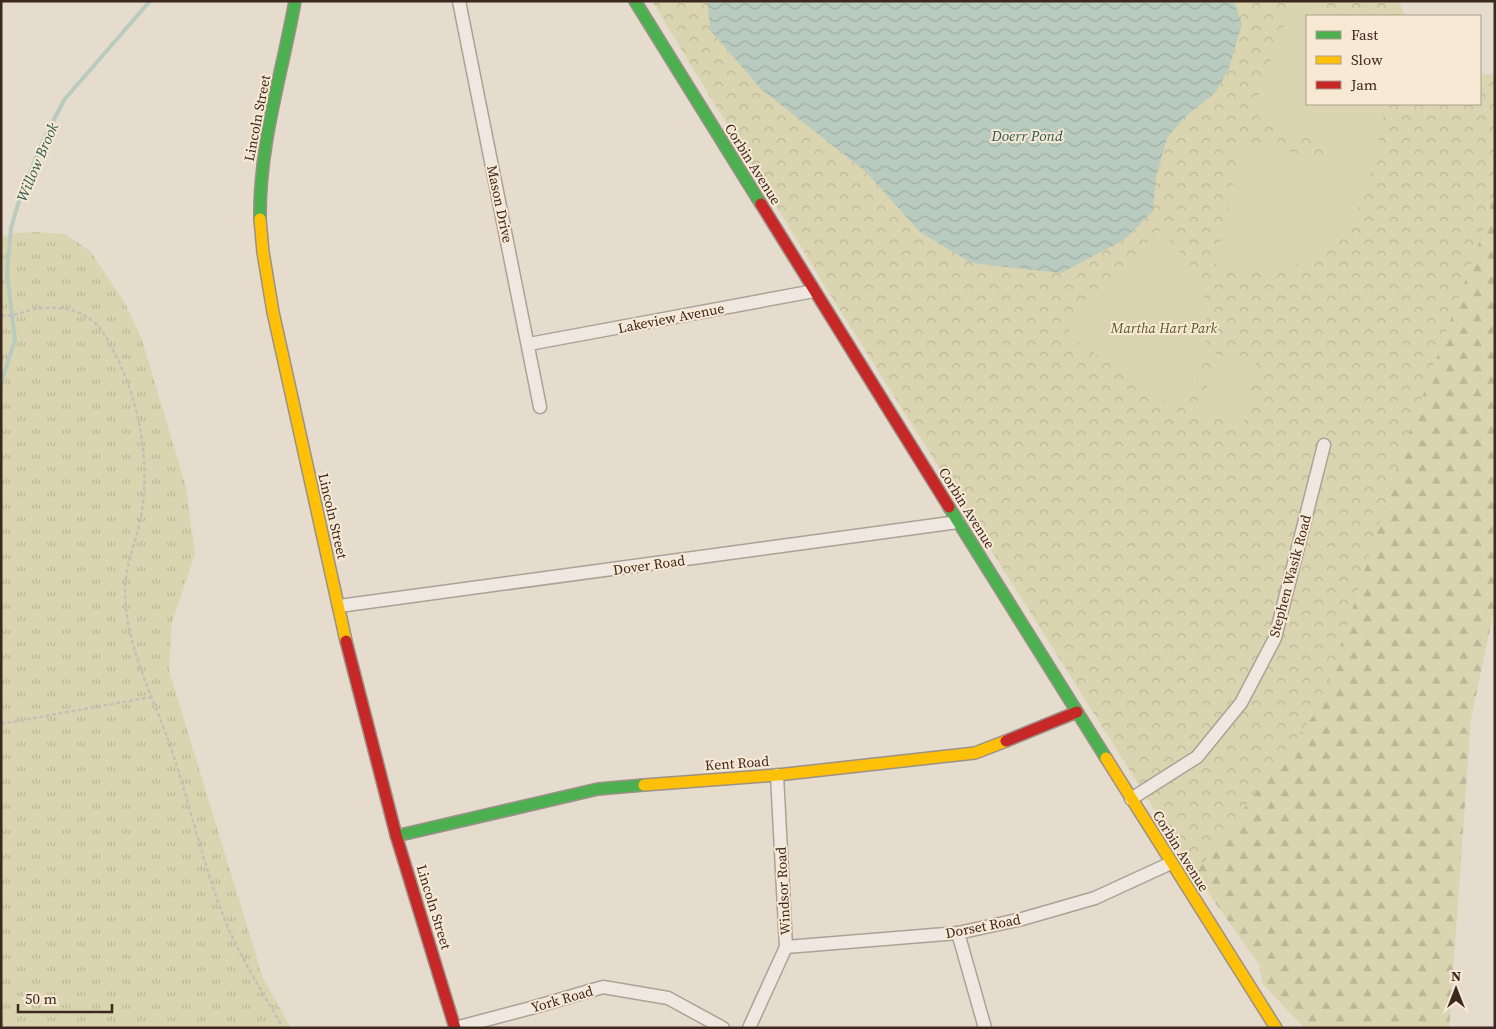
<svg xmlns="http://www.w3.org/2000/svg" width="1496" height="1029" font-family="'Source Serif 4',serif">
  <style>
    .grass { fill: url(#grass-tufts) }
    .forest { fill: url(#forest-firs) }
    .park { fill: url(#park-crowns) }
    .pitch { fill: #dad5b0 }
    .water { fill: url(#water-waves) }
    .lines { fill: none; stroke-linecap: round; stroke-linejoin: round }
    .stream { stroke: #b9cbbe; stroke-width: 4 }
    .street-casing { stroke: #aca197; stroke-width: 15 }
    .fast-casing { stroke: #9b9187; stroke-width: 14 }
    .slow-casing { stroke: #9b9187; stroke-width: 14 }
    .jam-casing { stroke: #9b9187; stroke-width: 14 }
    .path { stroke: #c7bfb7; stroke-width: 2.5; stroke-dasharray: 4 2.5; stroke-linecap: butt }
    .street { stroke: #eee8e0; stroke-width: 12 }
    .fast { stroke: #4caf50; stroke-width: 11 }
    .slow { stroke: #ffc107; stroke-width: 11 }
    .jam { stroke: #c62828; stroke-width: 11 }
    .labels { text-anchor: middle; dominant-baseline: central; stroke-width: 4; stroke-linejoin: round; paint-order: stroke }
    .street-label { font-size: 14px; fill: #3c281e; stroke: #f8e9d4 }
    .park-label { font-size: 14px; font-style: italic; fill: #535a23; stroke: #f8e9d4 }
    .water-label { font-size: 15px; font-style: italic; fill: #2c5d53; stroke: #f8e9d4 }
  </style>
  <defs>
    <pattern id="grass-tufts" width="24" height="20" patternUnits="userSpaceOnUse" patternTransform="scale(1.25)"><rect width="24" height="20" fill="#dad5b0"/><path d="M3 7l-1-3M5 7V3M7 7l1-3M15 17l-1-3M17 17v-4M19 17l1-3" fill="none" stroke="#bcb797"/></pattern>
    <pattern id="forest-firs" width="22" height="20" patternUnits="userSpaceOnUse" patternTransform="scale(1.25)"><rect width="22" height="20" fill="#dad5b0"/><path d="M5 1l3.5 6h-7zM16 11l3.5 6h-7z" fill="#bcb797"/></pattern>
    <pattern id="park-crowns" width="20" height="18" patternUnits="userSpaceOnUse" patternTransform="scale(1.25)"><rect width="20" height="18" fill="#dad5b0"/><path d="M2 6a3 3 0 1 1 6 0M12 15a3 3 0 1 1 6 0" fill="none" stroke="#bcb797"/></pattern>
    <pattern id="water-waves" width="16" height="10" patternUnits="userSpaceOnUse" patternTransform="scale(1.25)"><rect width="16" height="10" fill="#b9cbbe"/><path d="M0 5q4-4 8 0t8 0" fill="none" stroke="#a0aea3"/></pattern>
  </defs>
  <rect width="100%" height="100%" fill="#e6dcce"/>
  <path class="grass" d="M36 232 65 234 90 251 124 301 142 339 186 487 195 554 172 623 169 670 263 978 291 1028H1V237L16 233Z"/>
  <path class="forest" d="M1495 74V606L1471 719 1449 1028H1304L1262 983 1260 966 1195 874 1170 824 1480 104V75Z"/>
  <path class="park" d="M652 1H1399L1405 16H1307V104H1480V75L1495 74V191L1479 243 1404 447 1322 704 1195 874 826 288Z"/>
  <g class="pitch">
    <path d="M1293 1H1314L1340 16H1307V104H1384C1384 124 1378 144 1373 164 1368 180 1365 196 1357 211 1331 262 1269 285 1216 265L1241 150 1255 142 1326 161 1334 154 1331 144 1261 121 1254 108Z"/>
    <path d="M1160 230C1171 242 1183 254 1192 268 1212 298 1210 352 1195 383 1191 391 1182 399 1176 407L1070 337 1068 320Z"/>
    <path d="M1214 354 1256 363 1243 424 1201 415Z"/>
  </g>
  <path class="water" d="M707 1H1234L1242 24 1229 68 1216 92 1185 117 1167 138 1156 177 1153 211 1124 240 1061 273 971 263 920 232 865 171 762 90 711 31Z"/>
  <g class="lines">
    <path class="stream" d="M1 384 15 340 7 273 11 228 21 194 43 141 64 100 150 1"/>
    <defs>
      <g id="street">
        <path d="M459 1 540 407"/>
        <path d="M529 344 814 291"/>
        <path d="M339 606 958 522"/>
        <path d="M1131 799 1197 757 1241 703 1275 638 1324 445"/>
        <path d="M958 933 985 1028"/>
        <path d="M786 947 958 933 1022 919 1095 898 1171 863"/>
        <path d="M455 1028 531 1008 603 987 668 998 723 1028"/>
        <path d="M749 1028 786 947 777 775"/>
      </g>
      <g id="fast">
        <path d="M635 1 761 204"/>
        <path d="M260 219C259 144 282 74 295 1"/>
        <path d="M949 507 1106 758"/>
        <path d="M396 836 598 789 644 785"/>
      </g>
      <g id="slow">
        <path d="M260 219 263 252 273 312 346 641"/>
        <path d="M1106 758 1276 1028"/>
        <path d="M644 785 777 775 975 753 1006 741"/>
      </g>
      <g id="jam">
        <path d="M761 204 949 507"/>
        <path d="M346 641 396 835 455 1028"/>
        <path d="M1006 741 1077 712"/>
      </g>
    </defs>
    <use href="#street" class="street-casing"/>
    <use href="#fast" class="fast-casing"/>
    <use href="#slow" class="slow-casing"/>
    <use href="#jam" class="jam-casing"/>
    <g class="path">
      <path d="M1 315C12 317 20 313 30 310 55 305 79 307 97 325 104 332 109 342 113 350 139 399 151 461 141 516 137 540 125 565 125 590 125 645 152 694 170 745 190 804 203 865 226 923 242 960 263 993 283 1028"/>
      <path d="M1 724 151 697"/>
      <path d="M1 1022 5 1028"/>
    </g>
    <use href="#street" class="street"/>
    <use href="#fast" class="fast"/>
    <use href="#slow" class="slow"/>
    <use href="#jam" class="jam"/>
  </g>
  <g class="labels">
    <g class="street-label">
      <text transform="translate(257 118) rotate(-79)">Lincoln Street</text>
      <text transform="translate(753 164) rotate(58)">Corbin Avenue</text>
      <text transform="translate(500 204) rotate(78)">Mason Drive</text>
      <text transform="translate(671 318) rotate(-11)">Lakeview Avenue</text>
      <text transform="translate(967 508) rotate(58)">Corbin Avenue</text>
      <text transform="translate(333 516) rotate(77)">Lincoln Street</text>
      <text transform="translate(649 565) rotate(-8)">Dover Road</text>
      <text transform="translate(1290 576) rotate(-75)">Stephen Wasik Road</text>
      <text transform="translate(737 763) rotate(-4)">Kent Road</text>
      <text transform="translate(1181 851) rotate(58)">Corbin Avenue</text>
      <text transform="translate(783 891) rotate(-93)">Windsor Road</text>
      <text transform="translate(434 907) rotate(73)">Lincoln Street</text>
      <text transform="translate(983 926) rotate(-11)">Dorset Road</text>
      <text transform="translate(562 999) rotate(-16)">York Road</text>
    </g>
    <g class="park-label">
      <text x="1164" y="328">Martha Hart Park</text>
    </g>
    <g class="water-label">
      <text x="1027" y="135">Doerr Pond</text>
      <text transform="translate(37 162) rotate(-67)">Willow Brook</text>
    </g>
  </g>
  <rect width="1496" height="1029" fill="none" stroke="#3c281e" stroke-width="5"/>
  <rect x="1306" y="15" width="175" height="90" fill="#f8e9d4" stroke="#ad9c8b"/>
  <rect x="1316" y="31" width="25" height="8" fill="#4caf50" stroke="#ad9c8b"/>
  <text x="1351" y="40" font-size="15" fill="#3c281e">Fast</text>
  <rect x="1316" y="56" width="25" height="8" fill="#ffc107" stroke="#ad9c8b"/>
  <text x="1351" y="65" font-size="15" fill="#3c281e">Slow</text>
  <rect x="1316" y="81" width="25" height="8" fill="#c62828" stroke="#ad9c8b"/>
  <text x="1351" y="90" font-size="15" fill="#3c281e">Jam</text>
  <g transform="translate(1456 989)" stroke="#f8e9d4" stroke-width="4" paint-order="stroke">
  <path d="M0-4L9 19L0 12L-9 19Z" fill="#3c281e"/>
  <text y="-8" font-size="14" font-weight="bold" text-anchor="middle" fill="#3c281e">N</text>
  </g>
  <path d="M18 1004v8h94v-8" fill="none" stroke="#3c281e" stroke-width="2.5"/>
  <text x="25" y="1004" font-size="15" fill="#3c281e" stroke="#f8e9d4" stroke-width="4" paint-order="stroke">50 m</text>
</svg>
